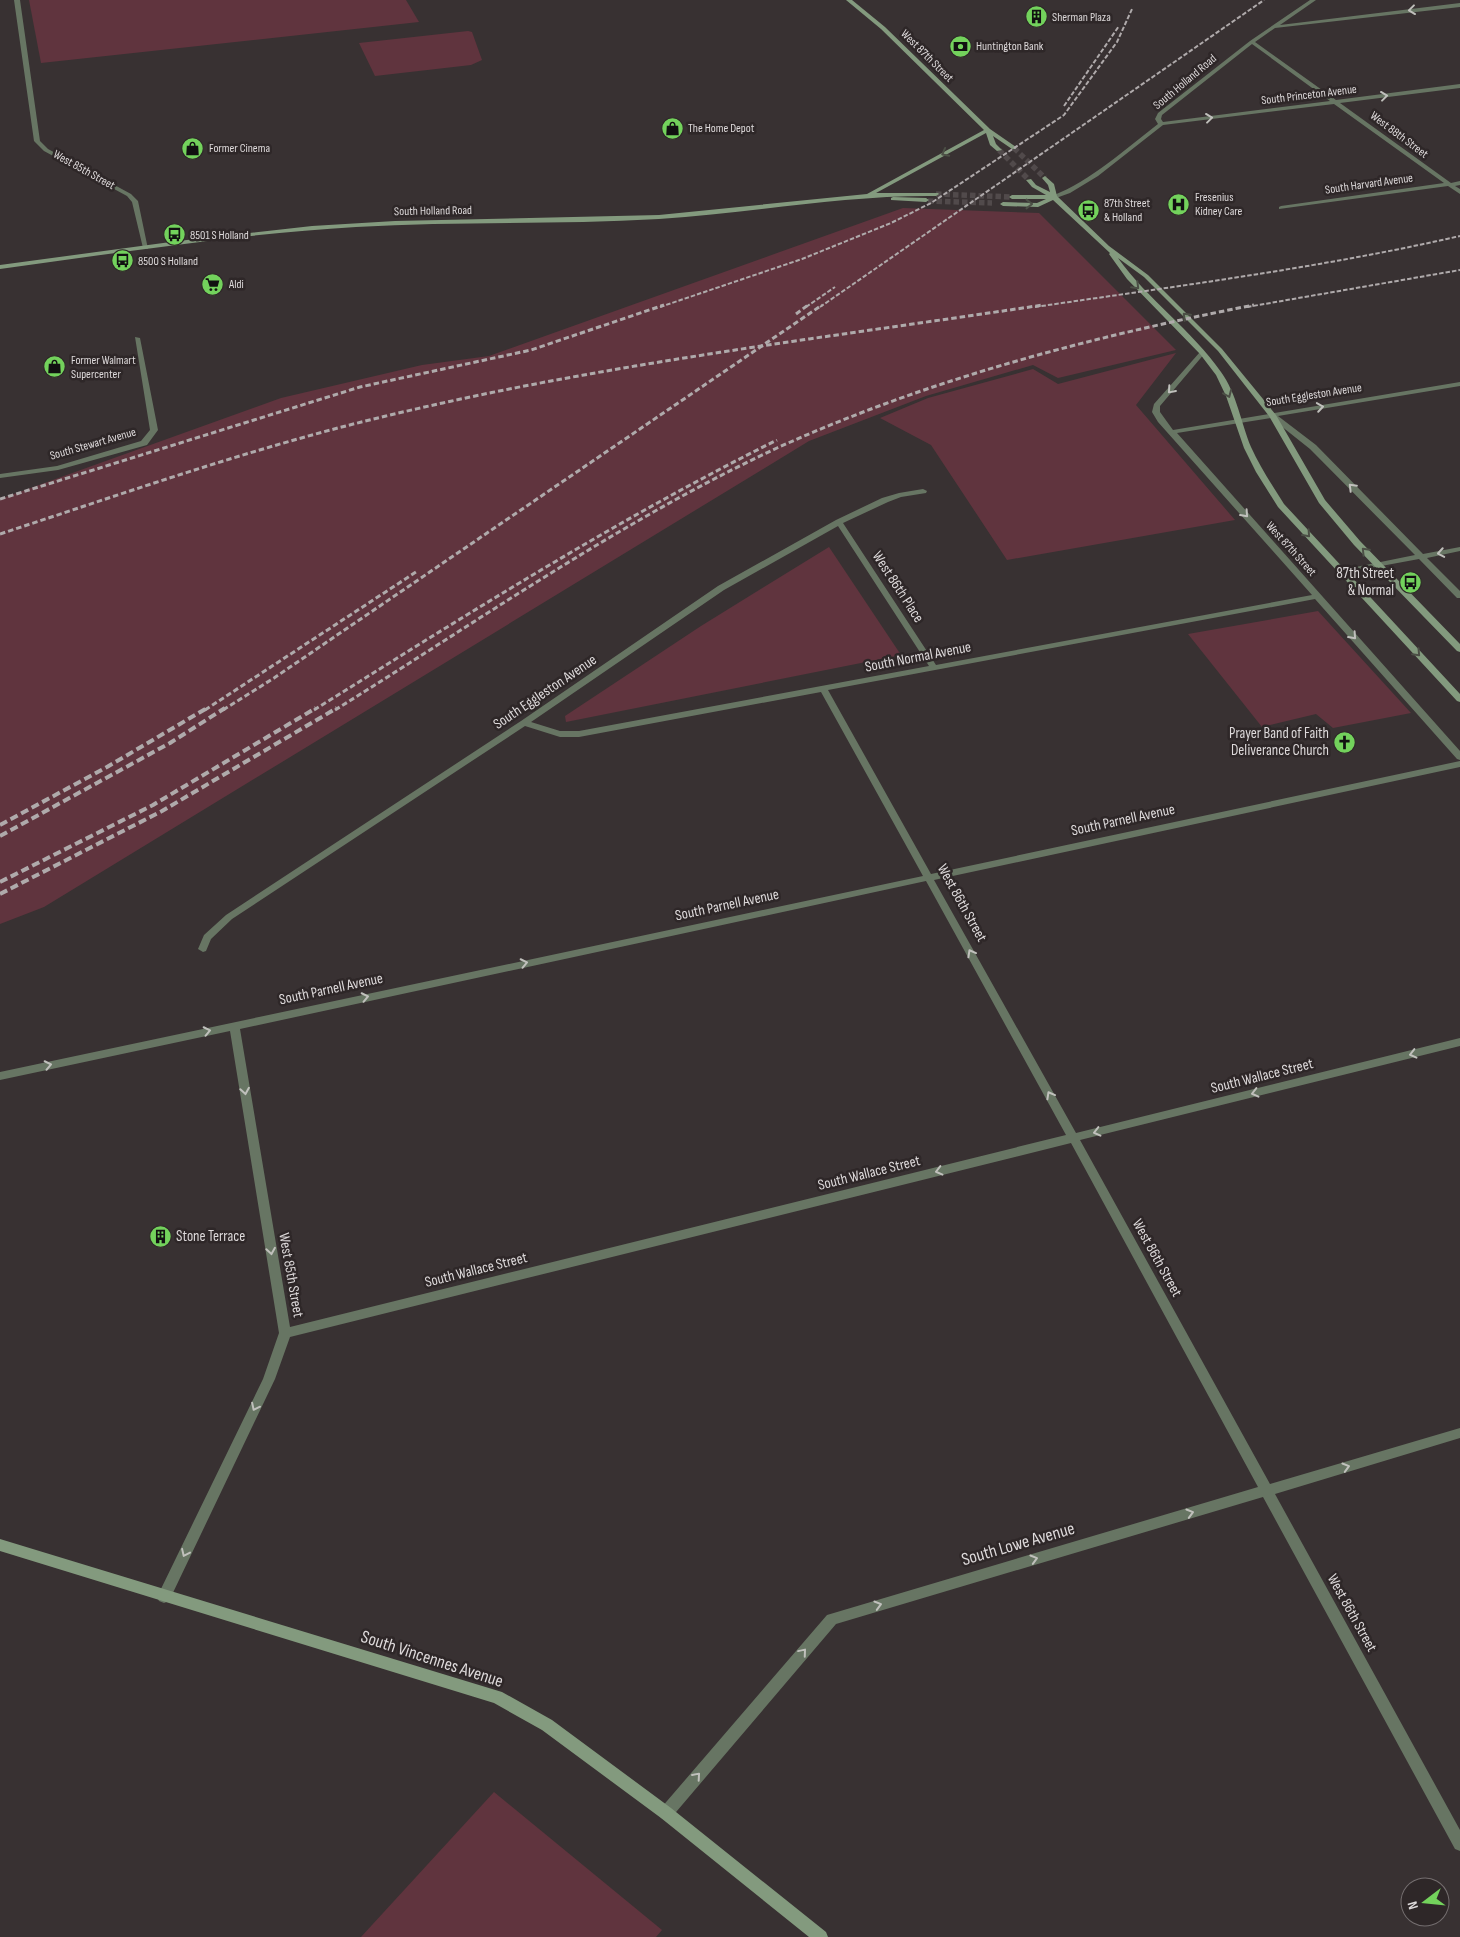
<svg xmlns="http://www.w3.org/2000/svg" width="1460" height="1937" font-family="'Sofia Sans Condensed',sans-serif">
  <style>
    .green { fill: #60343e }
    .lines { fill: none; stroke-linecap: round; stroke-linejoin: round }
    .secondary-tunnel { stroke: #514a4b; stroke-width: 5.5; stroke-dasharray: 5.5 3; stroke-linecap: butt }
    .street { fill: #677563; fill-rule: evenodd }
    .secondary { fill: #839a7e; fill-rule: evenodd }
    .rail-far2 { stroke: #afaaab; stroke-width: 2; stroke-dasharray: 4.5 2; stroke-linecap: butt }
    .rail-far1 { stroke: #afaaab; stroke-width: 3; stroke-dasharray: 5.5 3; stroke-linecap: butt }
    .rail { stroke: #afaaab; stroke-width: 4; stroke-dasharray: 8 4; stroke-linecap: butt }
    .oneway { stroke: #c0c0bc }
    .oneway2 { stroke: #4c4f46 }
    .labels { text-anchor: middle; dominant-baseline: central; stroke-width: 5; stroke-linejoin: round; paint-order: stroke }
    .far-poi-label { font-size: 12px; fill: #ddd9da; stroke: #2e2728; text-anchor: start }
    .far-street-label { font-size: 12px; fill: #ddd9da; stroke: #2e2728 }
    .poi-label { font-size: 15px; fill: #ddd9da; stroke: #2e2728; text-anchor: end }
    .street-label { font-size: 15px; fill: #ddd9da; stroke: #2e2728 }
    .near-street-label { font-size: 18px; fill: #ddd9da; stroke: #2e2728 }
  </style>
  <rect width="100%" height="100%" fill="#383132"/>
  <g class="green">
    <path d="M29 0H406L419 22 41 63Z"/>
    <path d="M468 31 472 32 482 60 471 65 375 76 359 43Z"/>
    <path d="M903 208 1039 213 1176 350 1058 378 1033 365 926 396 809 441 44 907 0 924V499L281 398 422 365 489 356Z"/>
    <path d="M1176 353 1136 405 1235 520 1007 560 931 445 880 418 928 398 1033 369 1058 384Z"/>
    <path d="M829 547 901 655 566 722 565 716 701 626Z"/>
    <path d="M1318 611 1411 713 1333 728 1316 714 1262 727 1188 634Z"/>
    <path d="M494 1792 662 1930 656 1937H361Z"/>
  </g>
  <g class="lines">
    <g class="secondary-tunnel">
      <path d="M1014 148 1045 178"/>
      <path d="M999 150 1029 180"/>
      <path d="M936 194 1012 197"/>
      <path d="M928 201 992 203"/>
    </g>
    <g class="street">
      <path d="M14 0H20L40 141 48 149 131 194 138 201 148 249 143 248 132 202 127 196 44 151 34 141Z"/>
      <path d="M1310 0H1316L1280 25 1460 3V7L1275 28 1255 42 1336 100 1460 84V88L1340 103 1451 183 1460 181V185L1455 186 1460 189V194L1448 186 1279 209V207L1281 206 1444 183 1334 104 1163 125 1098 176 1070 193 1056 198H1052V196C1092 180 1124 150 1158 124L1155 119 1158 113 1250 41ZM1252 44 1330 101 1163 122 1161 119 1162 115Z"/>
      <path d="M135 337 140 338 158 430 147 445 58 470 0 478V474L57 466 141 441 150 430Z"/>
      <path d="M1200 352 1205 353 1160 406V412L1173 430 1460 382V386L1278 416 1316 445 1423 554 1460 547V551L1427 558 1460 591V598H1457L1419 559 1338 574 1337 572 1341 570 1415 555 1310 449 1271 418 1177 433 1460 751V760L1457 759 1315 599 828 690 931 874 1460 761V767L934 880 1076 1133 1460 1038V1046L1080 1140 1270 1484 1460 1428V1438L1275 1494 1460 1830V1851L1455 1849 1263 1497 836 1624 671 1818 666 1820 661 1818 659 1813 661 1808 827 1615 1258 1487 1071 1143 290 1337 275 1379 169 1601 164 1603 159 1601 157 1597 159 1593 263 1379 279 1333 230 1031 0 1080V1072L923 876 821 692 579 737H560L525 726 232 919 211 939 206 951 203 952 198 949 204 935 226 915 521 721 718 586 836 520 882 498 899 493 923 489 927 491 926 493 901 497 888 502 843 523 936 665 1312 595 1158 422 1152 412 1154 404ZM838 526 929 666 579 731H560L531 722 724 590ZM926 881 1066 1135 290 1327 240 1029Z"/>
    </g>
    <g class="secondary">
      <path d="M846 0H852L885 27 990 129 1016 147V149H1012L993 136 996 144 1002 150 997 151 990 145 986 133 876 193H938L939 194 936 196C843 195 751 213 659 219 558 225 457 221 356 227 237 234 118 253 0 269V265L178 241 312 226 395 221 659 215 867 194 984 130 881 29Z"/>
      <path d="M1045 176 1054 184 1057 196 1109 246 1148 275 1222 349 1276 415 1325 500 1360 541 1460 644V652L1457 651 1354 545 1319 503 1269 416 1218 351 1144 277 1118 258C1148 300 1192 330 1221 372 1237 394 1241 423 1251 447 1260 467 1272 485 1284 504L1460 694V702L1457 701 1278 507 1256 472 1244 448 1226 396 1216 375 1200 354 1127 279 1109 254 1110 253 1053 200 1038 207 1003 206 1000 204 1003 202 1037 203 1046 199H1012L1009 197 1012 195H1046L1032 187 1026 180 1031 179 1036 185 1050 192 1048 185 1042 178Z"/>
      <path d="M893 197 926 198 929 200 926 202 891 200V198Z"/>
      <path d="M0 1539 502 1692 552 1720 671 1808 826 1932 828 1937H809L661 1818 542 1730 494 1703 0 1551Z"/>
    </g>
    <g class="rail-far2">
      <path d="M1064 106 1119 26"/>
      <path d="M660 307 802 259 891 223 931 203 1064 115 1117 42 1132 9"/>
      <path d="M806 307 835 287"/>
      <path d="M820 307 1264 0"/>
      <path d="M1035 307C1177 286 1320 268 1460 236"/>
      <path d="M1247 307 1460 270"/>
    </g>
    <g class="rail-far1">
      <path d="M796 314 808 305"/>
      <path d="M0 499 360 387 531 350 664 305"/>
      <path d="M0 534C128 492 255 447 386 416 602 364 824 338 1043 305"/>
      <path d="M205 710 416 572"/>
      <path d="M223 710 274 678 822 305"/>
      <path d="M314 710C466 615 616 520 777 440"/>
      <path d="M335 710C480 620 622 520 777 448 929 379 1090 337 1254 305"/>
    </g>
    <g class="rail">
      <path d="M0 825 107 767 207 708"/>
      <path d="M0 836 170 743 225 708"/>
      <path d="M0 882 153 805 316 708"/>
      <path d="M0 894 162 811 337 708"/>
    </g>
  </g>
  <defs><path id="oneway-chevron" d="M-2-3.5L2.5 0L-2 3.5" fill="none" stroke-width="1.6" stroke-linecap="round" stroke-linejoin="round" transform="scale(1.25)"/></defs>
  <g class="oneway">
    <use href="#oneway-chevron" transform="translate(1412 10) rotate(173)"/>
    <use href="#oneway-chevron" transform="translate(1384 96) rotate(-7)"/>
    <use href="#oneway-chevron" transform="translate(1209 118) rotate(-7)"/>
    <use href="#oneway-chevron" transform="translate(1171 390) rotate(131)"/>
    <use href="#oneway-chevron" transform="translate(1320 407) rotate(-9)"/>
    <use href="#oneway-chevron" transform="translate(1352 487) rotate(-135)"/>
    <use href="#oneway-chevron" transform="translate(1245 514) rotate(48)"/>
    <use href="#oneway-chevron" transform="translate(1441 553) rotate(170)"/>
    <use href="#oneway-chevron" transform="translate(1353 636) rotate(48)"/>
    <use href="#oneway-chevron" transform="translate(971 953) rotate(-119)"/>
    <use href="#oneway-chevron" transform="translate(524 963) rotate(-12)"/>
    <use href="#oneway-chevron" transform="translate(365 997) rotate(-12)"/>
    <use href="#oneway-chevron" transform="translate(207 1031) rotate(-12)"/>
    <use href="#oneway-chevron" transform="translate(1413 1054) rotate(166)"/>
    <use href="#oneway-chevron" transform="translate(48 1065) rotate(-12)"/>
    <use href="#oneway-chevron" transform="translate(245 1091) rotate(81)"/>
    <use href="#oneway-chevron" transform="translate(1255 1093) rotate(166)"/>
    <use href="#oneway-chevron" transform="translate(1050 1095) rotate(-119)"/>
    <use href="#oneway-chevron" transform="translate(1097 1132) rotate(166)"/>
    <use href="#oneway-chevron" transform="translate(939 1171) rotate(166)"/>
    <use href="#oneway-chevron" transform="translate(271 1251) rotate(81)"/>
    <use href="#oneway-chevron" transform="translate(255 1407) rotate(116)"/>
    <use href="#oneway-chevron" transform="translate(1346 1467) rotate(-16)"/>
    <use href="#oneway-chevron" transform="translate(1190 1513) rotate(-16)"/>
    <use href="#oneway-chevron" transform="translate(185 1553) rotate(115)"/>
    <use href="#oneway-chevron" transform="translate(1034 1559) rotate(-16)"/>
    <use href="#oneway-chevron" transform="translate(878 1605) rotate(-16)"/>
    <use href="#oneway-chevron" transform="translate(803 1652) rotate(-50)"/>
    <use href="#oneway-chevron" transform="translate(697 1776) rotate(-49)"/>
  </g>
  <g class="oneway2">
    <use href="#oneway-chevron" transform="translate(945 153) rotate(152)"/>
    <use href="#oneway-chevron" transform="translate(1029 204)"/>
    <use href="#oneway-chevron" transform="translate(1136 286) rotate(45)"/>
    <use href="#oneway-chevron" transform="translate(1186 316) rotate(-135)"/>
    <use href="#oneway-chevron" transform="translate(1228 394) rotate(67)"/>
    <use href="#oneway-chevron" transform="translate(1307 534) rotate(48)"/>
    <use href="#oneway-chevron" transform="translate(1365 551) rotate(-134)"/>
    <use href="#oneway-chevron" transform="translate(1417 653) rotate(47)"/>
  </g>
  <defs>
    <symbol id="building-disc" viewBox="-11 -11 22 22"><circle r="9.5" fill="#73d25c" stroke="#2e2728"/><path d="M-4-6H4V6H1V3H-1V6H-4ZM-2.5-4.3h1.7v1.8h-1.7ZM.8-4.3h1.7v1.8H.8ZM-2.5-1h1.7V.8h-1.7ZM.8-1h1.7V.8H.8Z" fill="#111"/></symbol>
    <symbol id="bank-disc" viewBox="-11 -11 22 22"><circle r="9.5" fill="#73d25c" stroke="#2e2728"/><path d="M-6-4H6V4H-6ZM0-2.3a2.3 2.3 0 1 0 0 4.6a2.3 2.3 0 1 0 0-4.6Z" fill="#111"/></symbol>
    <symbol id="shop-disc" viewBox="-11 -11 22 22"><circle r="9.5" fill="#73d25c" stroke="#2e2728"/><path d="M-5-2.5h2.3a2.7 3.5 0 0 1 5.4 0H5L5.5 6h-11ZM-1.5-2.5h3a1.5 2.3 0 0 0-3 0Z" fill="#111"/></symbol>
    <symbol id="hospital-disc" viewBox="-11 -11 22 22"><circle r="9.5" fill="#73d25c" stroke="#2e2728"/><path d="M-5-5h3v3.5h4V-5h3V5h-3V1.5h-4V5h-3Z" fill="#111"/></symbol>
    <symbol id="bus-disc" viewBox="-11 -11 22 22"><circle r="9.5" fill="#73d25c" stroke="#2e2728"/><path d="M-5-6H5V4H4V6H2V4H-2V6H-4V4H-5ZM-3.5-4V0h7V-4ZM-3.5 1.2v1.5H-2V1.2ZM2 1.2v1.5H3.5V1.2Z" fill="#111"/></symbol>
    <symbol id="supermarket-disc" viewBox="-11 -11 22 22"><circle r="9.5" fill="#73d25c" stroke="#2e2728"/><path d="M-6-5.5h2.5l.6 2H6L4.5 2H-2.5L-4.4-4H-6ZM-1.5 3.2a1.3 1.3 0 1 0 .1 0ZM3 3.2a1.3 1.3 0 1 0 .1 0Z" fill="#111"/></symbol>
    <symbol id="church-disc" viewBox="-11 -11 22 22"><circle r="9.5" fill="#73d25c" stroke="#2e2728"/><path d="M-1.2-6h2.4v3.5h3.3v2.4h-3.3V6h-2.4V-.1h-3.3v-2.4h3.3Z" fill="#111"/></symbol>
  </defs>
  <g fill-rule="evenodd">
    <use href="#building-disc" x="1024" y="4" width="25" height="25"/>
    <use href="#bank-disc" x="948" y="34" width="25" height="25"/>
    <use href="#shop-disc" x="660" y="116" width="25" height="25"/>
    <use href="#shop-disc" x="180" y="136" width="25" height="25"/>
    <use href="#hospital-disc" x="1166" y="192" width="25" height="25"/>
    <use href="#bus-disc" x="1076" y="198" width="25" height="25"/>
    <use href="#bus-disc" x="162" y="222" width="25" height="25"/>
    <use href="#bus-disc" x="110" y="248" width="25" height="25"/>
    <use href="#supermarket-disc" x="200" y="272" width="25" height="25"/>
    <use href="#shop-disc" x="42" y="354" width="25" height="25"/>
    <use href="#bus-disc" x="1398" y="570" width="25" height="25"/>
    <use href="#church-disc" x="1332" y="730" width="25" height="25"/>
    <use href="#building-disc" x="148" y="1224" width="25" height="25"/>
  </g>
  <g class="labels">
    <g class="far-poi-label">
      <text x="1052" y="17">Sherman Plaza</text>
      <text x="976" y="46">Huntington Bank</text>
      <text x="688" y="128">The Home Depot</text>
      <text x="209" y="148">Former Cinema</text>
      <text x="1195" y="197">Fresenius<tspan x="1195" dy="14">Kidney Care</tspan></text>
      <text x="1104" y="203">87th Street<tspan x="1104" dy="14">&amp; Holland</tspan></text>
      <text x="190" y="235">8501 S Holland</text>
      <text x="138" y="261">8500 S Holland</text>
      <text x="229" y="284">Aldi</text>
      <text x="71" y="360">Former Walmart<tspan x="71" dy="14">Supercenter</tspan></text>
    </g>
    <g class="far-street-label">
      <text transform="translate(927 56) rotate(45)">West 87th Street</text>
      <text transform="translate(1185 82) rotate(-40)">South Holland Road</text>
      <text transform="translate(1309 95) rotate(-7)">South Princeton Avenue</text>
      <text transform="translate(1399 135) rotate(37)">West 88th Street</text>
      <text transform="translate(84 170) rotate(29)">West 85th Street</text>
      <text transform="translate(1369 184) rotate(-8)">South Harvard Avenue</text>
      <text transform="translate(433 211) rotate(-1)">South Holland Road</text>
      <text transform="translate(1314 395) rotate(-9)">South Eggleston Avenue</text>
      <text transform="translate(93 444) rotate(-16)">South Stewart Avenue</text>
      <text transform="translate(1291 549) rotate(48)">West 87th Street</text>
    </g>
    <g class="poi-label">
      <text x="1394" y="573">87th Street<tspan x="1394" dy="17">&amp; Normal</tspan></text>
      <text x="1329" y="733">Prayer Band of Faith<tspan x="1329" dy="17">Deliverance Church</tspan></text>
      <text x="176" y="1236" text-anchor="start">Stone Terrace</text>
    </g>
    <g class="street-label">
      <text transform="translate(898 587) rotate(57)">West 86th Place</text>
      <text transform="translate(918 657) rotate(-11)">South Normal Avenue</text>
      <text transform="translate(545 692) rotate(-34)">South Eggleston Avenue</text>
      <text transform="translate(1123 820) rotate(-12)">South Parnell Avenue</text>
      <text transform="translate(962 903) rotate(61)">West 86th Street</text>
      <text transform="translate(727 905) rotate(-12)">South Parnell Avenue</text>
      <text transform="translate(331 989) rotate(-12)">South Parnell Avenue</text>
      <text transform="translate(1262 1076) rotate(-14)">South Wallace Street</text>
      <text transform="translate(869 1173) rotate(-14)">South Wallace Street</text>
      <text transform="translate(1157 1258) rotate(61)">West 86th Street</text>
      <text transform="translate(476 1270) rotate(-14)">South Wallace Street</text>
      <text transform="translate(291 1275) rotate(80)">West 85th Street</text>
      <text transform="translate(1352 1613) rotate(61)">West 86th Street</text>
    </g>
    <g class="near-street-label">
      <text transform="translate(1018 1544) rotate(-16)">South Lowe Avenue</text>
      <text transform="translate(432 1659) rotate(18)">South Vincennes Avenue</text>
    </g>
  </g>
  <g transform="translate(1425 1902) rotate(254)"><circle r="24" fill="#2e2728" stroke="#746e6f"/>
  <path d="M0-4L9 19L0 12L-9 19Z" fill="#73d25c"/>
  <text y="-8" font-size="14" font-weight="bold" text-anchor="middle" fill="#ddd9da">N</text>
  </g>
</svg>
